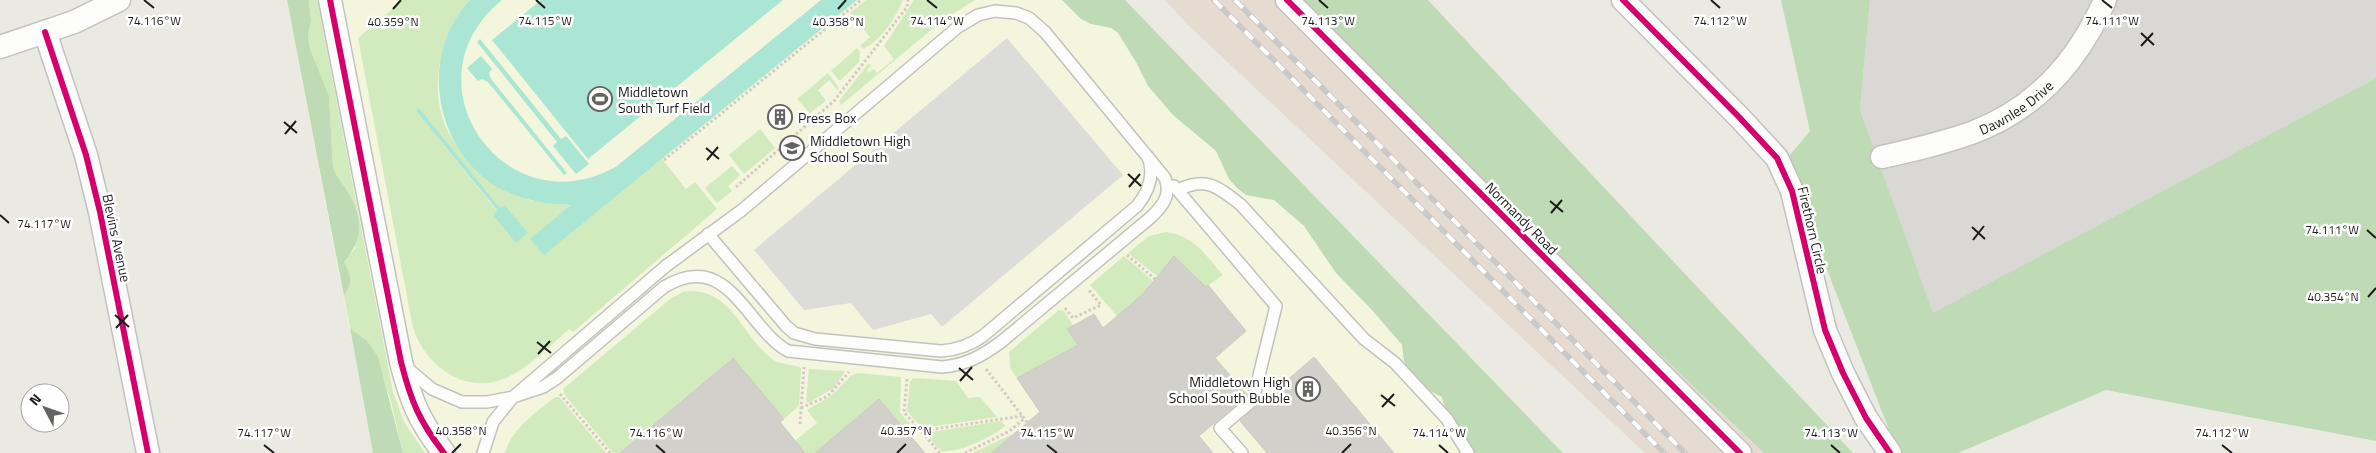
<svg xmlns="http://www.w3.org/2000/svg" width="2376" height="453" font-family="'Titillium Web',sans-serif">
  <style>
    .residential { fill: #d9d8d4 }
    .education { fill: #f3f5dc }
    .military { fill: #e6dbd1 }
    .grass { fill: #d1ebbe; fill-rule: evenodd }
    .forest { fill: #bfdbb5 }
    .pitch { fill: #aae6d3 }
    .parking { fill: #dcdcd9 }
    .building { fill: #d2d0cb; stroke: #cdcac4 }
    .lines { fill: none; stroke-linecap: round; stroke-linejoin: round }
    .lane-casing { stroke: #c2c2bf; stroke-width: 14 }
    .street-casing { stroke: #c2c2bf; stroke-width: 25 }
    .path { stroke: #d6c8c3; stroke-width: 3; stroke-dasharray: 2.5 2.5; stroke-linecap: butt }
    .lane { stroke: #fcfcfb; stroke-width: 11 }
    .street { stroke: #fcfcfb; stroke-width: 22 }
    .rail-casing { stroke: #c9c9c8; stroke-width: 5.5 }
    .rail { stroke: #fff; stroke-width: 4; stroke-dasharray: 11; stroke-linecap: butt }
    .cycleway-casing { stroke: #fff; stroke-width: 9 }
    .cycleway { stroke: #d6006c; stroke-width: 6 }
    .ticks { fill: none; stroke: #1b1b1b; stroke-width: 2 }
    .labels { text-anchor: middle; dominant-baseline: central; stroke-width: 5; stroke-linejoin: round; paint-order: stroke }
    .poi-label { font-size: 14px; fill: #1b1b1b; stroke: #fff; text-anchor: start }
    .street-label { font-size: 14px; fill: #1b1b1b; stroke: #fff }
    .ticks-label { font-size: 12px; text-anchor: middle; fill: #1b1b1b; stroke: #fff; stroke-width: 5; stroke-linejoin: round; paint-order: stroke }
  </style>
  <rect width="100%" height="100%" fill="#eae9e2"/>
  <path class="residential" d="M1870 0H2376V78L1933 314 1860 110Z"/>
  <path class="education" d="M287 0H1125L1563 453H373Z"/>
  <path class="military" d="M1165 0H1291L1324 37 1764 453H1645L1189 26Z"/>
  <g class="grass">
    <path d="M309 0H317L393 392 404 422 425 453H403L390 397 367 341 350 328 344 296C353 283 352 276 344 262L355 248 356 210 333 167 329 96 310 49 308 36 311 21Z"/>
    <path d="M403 0H470C437 36 425 102 455 143 460 150 467 156 473 163 481 171 488 181 498 187 521 201 546 204 571 205L543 255 662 159 686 189 695 182 717 209 573 332 569 329C550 346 530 367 506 378 465 396 425 365 413 328L358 38ZM419 109 500 208 505 205 528 233 493 215 497 211 416 111Z"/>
    <path d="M866 0H903C896 17 881 41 863 49L860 46 870 37 850 13Z"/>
    <path d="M914 0H975L943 20 841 105 839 101 869 63 871 66 867 70 868 73 874 69 877 73 894 59 884 46Z"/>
    <path d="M857 48 860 52 859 62 840 81 831 71Z"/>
    <path d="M828 73 839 88 837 90 829 80 818 90 826 101 810 113 797 99Z"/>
    <path d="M760 129 775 148 744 174 729 155Z"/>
    <path d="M732 166 740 175 728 186 732 191 717 203 705 188Z"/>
    <path d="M1166 232C1195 236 1205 255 1223 275L1206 287 1174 256 1157 276 1128 253 1149 236Z"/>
    <path d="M1124 256 1153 281 1149 286 1150 288 1117 316 1090 285Z"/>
    <path d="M690 291C733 291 742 336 772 359 782 365 792 364 801 368L799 406 784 419 732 358 629 445 636 453H613L564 394 563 389 670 299 683 292Z"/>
    <path d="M1059 310 1064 311 1073 325 1067 329 1078 345 1017 378 1010 368 1009 352Z"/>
    <path d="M809 369 844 371V373L834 388 808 403 806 401Z"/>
    <path d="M858 373 901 377 900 413 913 427 904 429 879 399 815 453H806L795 441 817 423 807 410 831 396 852 375Z"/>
    <path d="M913 378 956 381 968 398 980 397 997 417 922 428 907 411 910 382Z"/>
    <path d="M555 397H559L606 453H505C512 428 536 413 555 397Z"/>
    <path d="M1001 421 1005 426C992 437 959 453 942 451 936 447 931 439 926 433Z"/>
    <path d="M1013 434 991 453H972Z"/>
  </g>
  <g class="forest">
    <path d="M287 0H309L311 21 308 36 310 49 329 96 333 167C337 177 343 184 349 194 363 219 363 240 344 262 352 276 353 283 344 296Z"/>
    <path d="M1062 0H1125L1563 453H1474L1444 405 1442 397 1424 388 1409 372 1404 361 1402 345 1372 310 1336 273 1304 226 1274 200 1246 195 1237 188 1229 179 1216 151 1173 115 1148 86 1136 62 1118 33 1111 28 1091 24 1081 19Z"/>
    <path d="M1291 0H1428L1853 453H1764L1324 37Z"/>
    <path d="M1781 0H1870L1860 110 1933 313 2376 78V441L2106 390 1958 453H1898L1785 161 1810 131Z"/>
    <path d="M350 328 367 341 378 357 403 453H373Z"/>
  </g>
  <g class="pitch">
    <path d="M470 0H502C401 82 506 230 617 166L821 0H857L544 255 530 239 571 205C545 204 520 200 497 187 434 148 418 56 470 0Z"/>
    <path d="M541 0H783L588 159 492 40Z"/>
    <path d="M480 39 561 139 566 136 589 164 576 174 553 146 557 142 477 42Z"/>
    <path d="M481 56 492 69 489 73 491 79 567 173 564 175 488 82 482 79 478 81 467 68Z"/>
    <path d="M419 108 500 208 505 205 528 233 516 243 493 215 497 210 416 111Z"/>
  </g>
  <path class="parking" d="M1007 38 1123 175 942 327 931 314 873 330 851 303 804 310 754 250Z"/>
  <g class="building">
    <path d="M1174 256 1206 287 1208 285 1246 331 1215 358 1247 395 1199 436 1213 453H991L1040 412 1017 378 1078 345 1067 329 1094 314 1103 328 1143 294Z"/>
    <path d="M1314 357 1394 453H1267L1240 421Z"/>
    <path d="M733 358 784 419 780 422 805 453H620Z"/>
    <path d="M879 399 925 453H815Z"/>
  </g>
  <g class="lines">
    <defs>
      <g id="lane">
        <path d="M1174 186 1276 306 1253 400 1220 428 1242 453"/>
        <path d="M1178 190C1206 176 1218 187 1241 205L1364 339 1395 363 1447 419 1468 453"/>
        <path d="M708 234 786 326 794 333 815 339 941 351C957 350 969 346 983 336L1137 206C1149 191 1155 175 1148 157"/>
        <path d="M406 367 432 389 462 402H487L513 397 543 387 557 378 664 287C729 248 746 328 788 351L942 367C966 365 982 356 1001 342L1150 218C1162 207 1172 195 1165 178L1045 32 1029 18 1016 13 995 11 978 15 958 27 742 210 666 266 513 397 493 422 483 453"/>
      </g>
      <g id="street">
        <path d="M330 0 401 362C411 401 419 421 444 453"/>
        <path d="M1287 0 1740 453"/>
        <path d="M1623 0 1739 117 1777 158 1792 191 1825 330 1843 373 1866 418 1890 453"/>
        <path d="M45 32 86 155 100 212 148 453"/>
        <path d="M0 47 74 22 119 0"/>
        <path id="s1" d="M1882 157C1913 150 1944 143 1974 132 2037 108 2079 59 2105 0"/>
      </g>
    </defs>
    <use href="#lane" class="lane-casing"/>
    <use href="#street" class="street-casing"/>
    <g class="path">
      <path d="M664 160 861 0"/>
      <path d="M736 187 834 101 907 7 908 0"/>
      <path d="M1127 255 1155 279"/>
      <path d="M1065 308 1073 318 1101 305 1088 289"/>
      <path d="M986 369 1027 422"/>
      <path d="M907 379 904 412 940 453"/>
      <path d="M560 394 610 453"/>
      <path d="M801 408 828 396 849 372"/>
      <path d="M800 424 804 367"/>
      <path d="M921 431 1022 416"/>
      <path d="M965 453 1008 432 1024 419"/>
    </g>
    <use href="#lane" class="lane"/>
    <use href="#street" class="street"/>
    <defs>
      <g id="rail">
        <path d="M1214 0 1664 453"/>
        <path d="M1235 0 1685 453"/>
      </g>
    </defs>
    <use href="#rail" class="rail-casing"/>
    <use href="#rail" class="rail"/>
    <defs>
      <g id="cycleway">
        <path d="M330 0 401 362C411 401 419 421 444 453"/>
        <path d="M1287 0 1740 453"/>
        <path d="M1623 0 1739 117 1777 158 1792 191 1825 330 1843 373 1866 418 1890 453"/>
        <path d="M45 32 86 155 100 212 148 453"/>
      </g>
    </defs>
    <use href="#cycleway" class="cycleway-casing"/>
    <use href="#cycleway" class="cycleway"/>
  </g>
  <path class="ticks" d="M144 0 154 8M536 0 545 8M927 0 937 8M1319 0 1328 8M1711 0 1720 8M2102 0 2112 8M393 9 401 0M838 9 846 0M2141 33 2154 45M2141 46 2153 33M284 122 297 133M285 134 296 121M706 148 719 159M707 160 718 147M1128 174 1141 186M1129 187 1140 174M1550 201 1563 212M1551 213 1562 200M0 215 9 223M1972 227 1985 239M2367 230 2376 238M1973 240 1984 226M2368 297 2376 288M115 315 129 327M116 328 128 315M537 342 551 353M538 354 550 341M959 368 973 380M960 381 972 367M1381 395 1395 406M1382 407 1394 394M264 445 274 453M656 445 665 453M1047 445 1057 453M1439 445 1448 453M1831 445 1840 453M2222 445 2232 453M452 453 461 444M897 453 906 444M1342 453 1351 444"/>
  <defs>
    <symbol id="stadium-ring" viewBox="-11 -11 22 22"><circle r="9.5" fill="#fff" stroke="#636361" stroke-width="1.5"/><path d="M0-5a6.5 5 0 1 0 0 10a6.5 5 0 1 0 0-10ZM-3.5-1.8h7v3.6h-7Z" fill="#636361"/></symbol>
    <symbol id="building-ring" viewBox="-11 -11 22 22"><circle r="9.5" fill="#fff" stroke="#636361" stroke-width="1.5"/><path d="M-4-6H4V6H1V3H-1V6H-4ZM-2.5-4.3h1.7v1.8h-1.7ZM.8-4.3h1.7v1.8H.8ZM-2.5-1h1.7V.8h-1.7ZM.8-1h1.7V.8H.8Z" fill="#636361"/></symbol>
    <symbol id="school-ring" viewBox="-11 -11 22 22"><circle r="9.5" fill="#fff" stroke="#636361" stroke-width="1.5"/><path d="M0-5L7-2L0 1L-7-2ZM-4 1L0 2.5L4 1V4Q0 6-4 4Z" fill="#636361"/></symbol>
  </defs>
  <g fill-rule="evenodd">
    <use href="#stadium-ring" x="586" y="85" width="28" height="28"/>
    <use href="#building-ring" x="766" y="103" width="28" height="28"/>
    <use href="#school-ring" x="778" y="134" width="28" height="28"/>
    <use href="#building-ring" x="1294" y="375" width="28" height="28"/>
  </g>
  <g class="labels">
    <g class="poi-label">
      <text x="618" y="91">Middletown<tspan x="618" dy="16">South Turf Field</tspan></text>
      <text x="798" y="117">Press Box</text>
      <text x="810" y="140">Middletown High<tspan x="810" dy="16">School South</tspan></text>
      <text x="1290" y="381" text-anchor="end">Middletown High<tspan x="1290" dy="16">School South Bubble</tspan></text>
    </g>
    <g class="street-label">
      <text stroke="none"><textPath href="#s1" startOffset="144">Dawnlee Drive</textPath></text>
      <text transform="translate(1522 218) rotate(45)">Normandy Road</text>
      <text transform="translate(1813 230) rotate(77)">Firethorn Circle</text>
      <text transform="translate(117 238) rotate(78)">Blevins Avenue</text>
    </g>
  </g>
  <g class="ticks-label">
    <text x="1720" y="25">74.112°W</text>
    <text x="154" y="25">74.116°W</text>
    <text x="545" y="25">74.115°W</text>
    <text x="937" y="25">74.114°W</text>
    <text x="1328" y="25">74.113°W</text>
    <text x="2112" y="25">74.111°W</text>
    <text x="393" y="26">40.359°N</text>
    <text x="838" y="26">40.358°N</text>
    <text x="44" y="228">74.117°W</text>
    <text x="2332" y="234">74.111°W</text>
    <text x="2333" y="301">40.354°N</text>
    <text x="461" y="435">40.358°N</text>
    <text x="906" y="435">40.357°N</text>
    <text x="1351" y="435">40.356°N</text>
    <text x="264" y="437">74.117°W</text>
    <text x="656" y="437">74.116°W</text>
    <text x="1047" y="437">74.115°W</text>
    <text x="1439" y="437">74.114°W</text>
    <text x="1831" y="437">74.113°W</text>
    <text x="2222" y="437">74.112°W</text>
  </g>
  <g transform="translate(45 408) rotate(311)"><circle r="24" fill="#ffffff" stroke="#a4a4a4"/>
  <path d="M0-4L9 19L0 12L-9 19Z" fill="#636361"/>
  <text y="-8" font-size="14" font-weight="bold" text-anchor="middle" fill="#1b1b1b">N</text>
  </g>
</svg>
